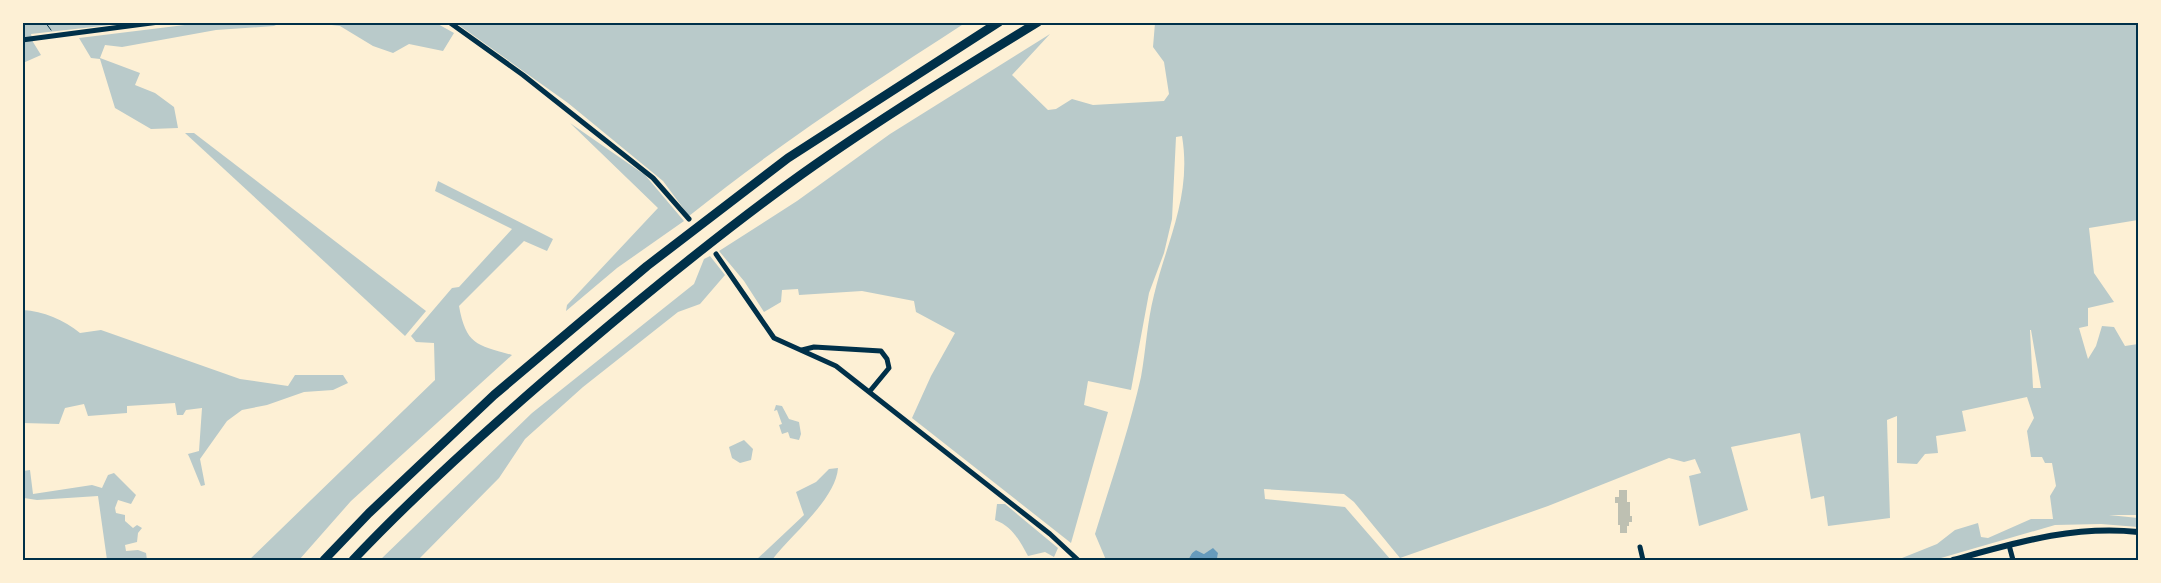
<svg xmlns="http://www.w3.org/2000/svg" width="2161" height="583" font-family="Figtree,sans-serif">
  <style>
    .green { fill: #b9caca; fill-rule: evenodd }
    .water { fill: #669bbc }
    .building { fill: #bec0b2 }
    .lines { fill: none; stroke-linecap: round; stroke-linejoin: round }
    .path { stroke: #003049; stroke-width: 1 }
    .minor { stroke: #003049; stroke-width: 5 }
    .tertiary { stroke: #003049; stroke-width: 6 }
    .motorway { stroke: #003049; stroke-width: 9 }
    .neatline { fill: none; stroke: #003049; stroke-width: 2 }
  </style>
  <rect width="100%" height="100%" fill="#fdf0d5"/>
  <g class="green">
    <path d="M209 22 280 23 274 26 216 30 122 47 105 45 100 58 140 73 135 85 155 93 174 107 178 128 151 129 115 108 100 59 91 58 79 38Z"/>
    <path d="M22 23H128L31 34 33 42 41 55 23 63Z"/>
    <path d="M315 23H436L454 33 443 51 409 44 393 53 373 46 340 26Z"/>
    <path d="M456 23H965C871 84 777 145 689 216L663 181 568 103Z"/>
    <path d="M1155 23H2138V220L2089 228 2094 273 2114 302 2088 308V326L2079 328 2088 359 2096 346 2102 326 2114 327 2125 346 2138 344V515H2109L2138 518V527L2101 524 2055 525 1934 560H1897L1937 544 1955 530 1978 523 1981 537 1988 538 2031 519H2053L2050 496 2056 486 2052 463H2045L2042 457H2031L2027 431 2034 418 2027 397 1962 411 1966 431 1936 436 1938 453 1925 454 1917 464 1897 463V416L1887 420 1890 518 1828 526 1824 496 1811 499 1800 433 1731 447 1748 510 1699 526 1689 476 1701 473 1695 459 1684 462 1669 458 1548 506 1400 558 1354 502 1344 494 1264 489 1265 499 1345 507 1391 560H1217L1218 553 1204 554 1196 550 1192 553 1188 560H1106L1095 534C1111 482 1129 430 1141 377 1146 350 1147 322 1154 295 1167 240 1192 196 1182 136L1176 137 1172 219 1164 253 1149 293 1131 390 1088 381 1084 405 1108 412 1071 543 912 418 931 376 955 333 916 312 914 301 862 291 799 295 798 289 782 290 781 302 764 312 744 281 719 251 797 201 890 134 1050 34 1012 75 1048 110 1056 109 1072 99 1093 105 1164 101 1169 94 1164 62 1153 47ZM2030 330H2031L2041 388H2033Z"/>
    <path d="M570 123 645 175 684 221 617 268 566 311 567 305 658 208Z"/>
    <path d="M185 133H194L426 311 405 336Z"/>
    <path d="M438 181 553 239 547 251 524 241 459 306C466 345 477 345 512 355L351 501 299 560H249L435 380 434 343 416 342 411 336 452 288 459 287 512 229 435 191Z"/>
    <path d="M710 256 725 275 700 304 678 312 583 387 525 439 499 478 418 560H380L532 413 694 284 704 259Z"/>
    <path d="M23 310C43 311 64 320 80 333L101 330 240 379 288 386 295 375H343L348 383 333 390 304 392 267 405 242 410 227 421 200 459 205 485 201 486 188 454 199 451 202 408 186 410 183 415H177L175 403 127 406V413L88 416 84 404 65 408 59 424 23 423 25 393 22 386Z"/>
    <path d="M776 405 782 406 789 419 799 422 801 434 799 440 790 438 788 432 782 434 779 425 782 424 777 410 774 411Z"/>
    <path d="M744 440 753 449 751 460 740 463 732 458 729 447Z"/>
    <path d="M838 468C836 499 791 535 772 560H756L804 515 796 492 816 482 829 469Z"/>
    <path d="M30 470 33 494 92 485 102 488 108 475 114 473 136 495 131 504 118 500 115 508 116 513 125 515V521L133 528 137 525 142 528 138 533 137 542 125 545 126 551 138 550 146 553 147 560H107L98 496 37 500 24 498 23 471Z"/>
    <path d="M997 504H1005L1058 548 1054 557 1045 552 1028 556C1019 540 1013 527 995 520Z"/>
  </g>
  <path class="water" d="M1213 548 1218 553 1217 560H1188L1192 553 1196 550 1204 554Z"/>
  <path class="building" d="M1619 490H1627V502H1630V516H1632V522H1629V526H1627V533H1620V525H1618V503H1615V497H1619Z"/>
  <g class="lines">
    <path class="path" d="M45 22 51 30"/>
    <g class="minor">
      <path d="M449 22 523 75 653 178 689 219"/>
      <path d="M22 40 159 22"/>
      <path d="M716 254 774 338 836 366 1050 534 1078 560"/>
      <path d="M802 350 814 347 881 351 887 359 889 368 870 391"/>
      <path d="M2009 545 2013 560"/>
      <path d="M1640 547 1643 560"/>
    </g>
    <path class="tertiary" d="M1953 560C2015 543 2073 525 2138 532"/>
    <g class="motorway">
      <path d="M324 560 369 513 494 395 647 266 788 158 999 22"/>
      <path d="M353 560C424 485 502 416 581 349 653 288 725 229 802 174 878 120 958 71 1038 22"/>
    </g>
  </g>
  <rect width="2161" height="583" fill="none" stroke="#fdf0d5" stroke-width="48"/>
  <rect x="24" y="24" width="2113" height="535" class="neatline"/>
</svg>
